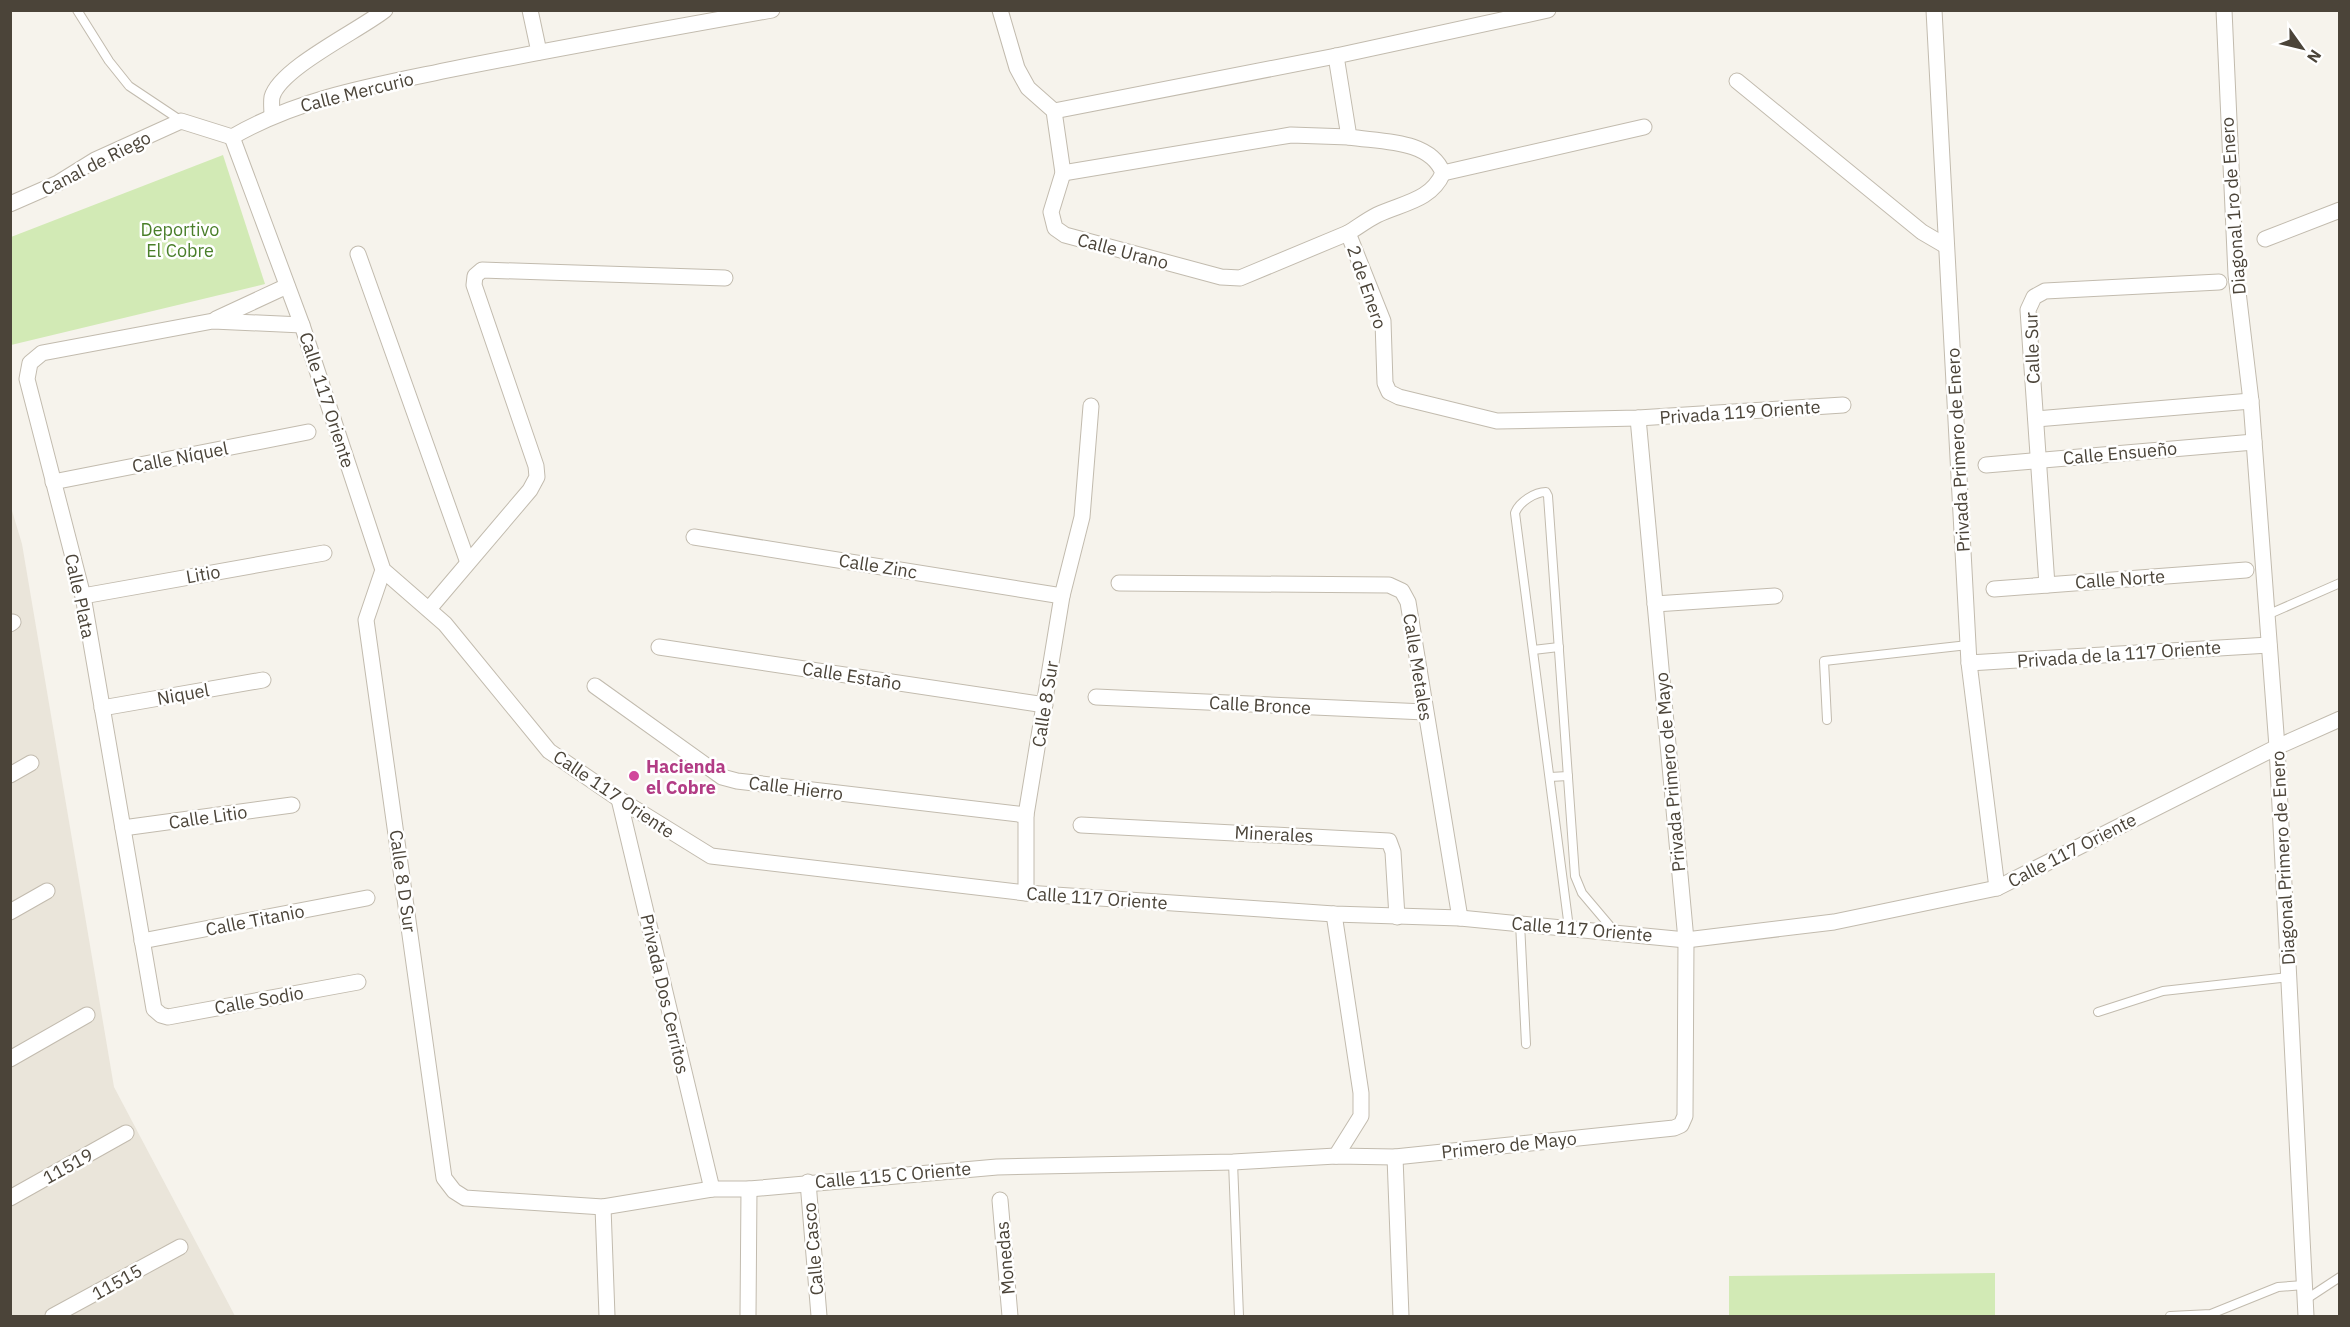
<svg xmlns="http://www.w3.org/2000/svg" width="2350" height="1327" font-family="'IBM Plex Sans',sans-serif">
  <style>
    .residential { fill: #eae5da }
    .green { fill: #d2eab5 }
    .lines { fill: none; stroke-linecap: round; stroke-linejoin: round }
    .lane-casing { stroke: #c2bbae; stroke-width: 10 }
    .street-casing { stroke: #c2bbae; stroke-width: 17 }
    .lane { stroke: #fff; stroke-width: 8 }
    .street { stroke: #fff; stroke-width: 15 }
    .hotel-dot { fill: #d1479c; stroke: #fff; stroke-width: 2 }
    .labels { text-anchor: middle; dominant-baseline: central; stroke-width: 5; stroke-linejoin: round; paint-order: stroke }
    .street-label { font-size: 18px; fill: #4b4439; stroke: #fff }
    .park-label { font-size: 18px; fill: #4a7f2a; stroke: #fff }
    .hotel-label { font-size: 18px; font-weight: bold; fill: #b23c85; stroke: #fff; text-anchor: start }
  </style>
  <rect width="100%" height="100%" fill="#f6f3ec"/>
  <path class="residential" d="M10 504 22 544 114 1087 235 1316H11Z"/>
  <g class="green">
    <path d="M223 155 265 284 11 345V237Z"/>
    <path d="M1995 1273V1316H1729V1276Z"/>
  </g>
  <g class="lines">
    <defs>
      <g id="lane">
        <path d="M77 10 109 61 129 86 180 120"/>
        <path d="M2267 615 2340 583"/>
        <path d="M1533 650 1559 647"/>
        <path d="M1827 720 1824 661 1968 645"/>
        <path d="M1550 777 1568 776"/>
        <path d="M1520 923 1526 1044"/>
        <path d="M1569 928 1515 513C1519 502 1535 492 1546 492L1548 496 1575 876 1582 893 1615 932"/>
        <path d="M2098 1012 2163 991 2289 977"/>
        <path d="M1233 1162 1239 1316"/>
        <path d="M2305 1300 2340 1277"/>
        <path d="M2170 1316 2211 1314 2278 1287 2304 1285"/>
      </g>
      <g id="street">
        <path d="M530 10 539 52"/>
        <path d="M1000 10 1017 68 1028 88 1054 111 1063 173 1051 212 1055 228 1065 235 1221 277 1240 278 1348 233"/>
        <path d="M1934 10 1969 663 1997 888"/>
        <path d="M2224 10 2236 275 2251 401 2277 747 2306 1316"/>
        <path d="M1336 56 1349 137C1380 142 1430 139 1443 173 1431 201 1402 203 1377 215 1367 220 1358 227 1348 233L1383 321 1385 383 1389 392 1399 397 1497 421 1638 418 1843 405"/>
        <path d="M1737 81 1922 232 1946 246"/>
        <path d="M1054 111 1336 56 1548 10"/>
        <path d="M272 116C272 110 271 102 272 97 280 68 360 30 385 10"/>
        <path d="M232 137 302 325 383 570 445 624 549 751 619 799 711 856 1026 893 1334 914 1460 918 1686 940 1834 922 1997 888 2277 747 2340 719"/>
        <path d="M1063 173 1291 135 1349 137"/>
        <path d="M1443 173 1644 127"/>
        <path d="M10 204 58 183 95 160 181 121 232 137C301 97 377 85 453 69 559 48 665 29 772 10"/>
        <path d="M2265 239 2340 210"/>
        <path d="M358 254 467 560"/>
        <path d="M216 319 287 286"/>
        <path d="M302 325 213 321 42 353 30 363 27 379 83 596 154 1009 161 1015 168 1017 358 982"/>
        <path d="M2036 419 2251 401"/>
        <path d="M1986 465 2254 442"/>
        <path d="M53 482 308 432"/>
        <path d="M694 537 1062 596"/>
        <path d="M383 570 366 620 444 1178 454 1191 465 1198 603 1207 712 1189H749L997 1167 1233 1162 1336 1156 1395 1157 1674 1128 1681 1125 1685 1116 1686 940 1638 418"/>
        <path d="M1119 583 1389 585 1402 591 1408 602 1460 918"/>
        <path d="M2047 585 2028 310 2034 297 2045 291 2219 282"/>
        <path d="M1994 589 2246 570"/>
        <path d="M83 596 324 553"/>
        <path d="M1655 604 1775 596"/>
        <path d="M429 609 530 490 537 477 536 466 474 285 475 276 482 270 725 278"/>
        <path d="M10 624 13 622"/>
        <path d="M659 647 1045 705"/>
        <path d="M1969 663 2269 645"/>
        <path d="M595 686 722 777 737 781 1026 815"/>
        <path d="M1096 697 1425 712"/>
        <path d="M102 708 263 680"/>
        <path d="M10 775 31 763"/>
        <path d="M619 799 712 1189"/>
        <path d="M1081 825 1389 841 1393 852 1397 917"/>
        <path d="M123 828 292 805"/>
        <path d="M1026 893V815L1062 596 1082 517 1091 406"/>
        <path d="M10 912 47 891"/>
        <path d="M1334 914 1361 1093V1116L1336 1156"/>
        <path d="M142 941 367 898"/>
        <path d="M10 1059 87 1015"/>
        <path d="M1395 1157 1401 1316"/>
        <path d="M808 1182 819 1316"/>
        <path d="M10 1198 126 1133"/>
        <path d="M1000 1200 1010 1316"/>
        <path d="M603 1207 607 1316"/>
        <path d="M53 1316 180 1247"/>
        <path d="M748 1316 749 1189"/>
      </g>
    </defs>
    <use href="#lane" class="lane-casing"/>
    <use href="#street" class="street-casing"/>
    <use href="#lane" class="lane"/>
    <use href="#street" class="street"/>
  </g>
  <circle class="hotel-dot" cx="634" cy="776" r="6"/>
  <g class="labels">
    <g class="street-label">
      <text transform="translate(357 92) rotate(-14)">Calle Mercurio</text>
      <text transform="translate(96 163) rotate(-27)">Canal de Riego</text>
      <text transform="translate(2233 206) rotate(-94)">Diagonal 1ro de Enero</text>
      <text transform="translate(1123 251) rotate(15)">Calle Urano</text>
      <text transform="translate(1367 287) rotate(71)">2 de Enero</text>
      <text transform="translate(2032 348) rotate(-92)">Calle Sur</text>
      <text transform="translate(327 400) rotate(72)">Calle 117 Oriente</text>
      <text transform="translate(1740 412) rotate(-4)">Privada 119 Oriente</text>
      <text transform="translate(1958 450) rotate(-93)">Privada Primero de Enero</text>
      <text transform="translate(2120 453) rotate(-5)">Calle Ensueño</text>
      <text transform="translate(180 457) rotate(-11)">Calle Níquel</text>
      <text transform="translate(878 566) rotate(9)">Calle Zinc</text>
      <text transform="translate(203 574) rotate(-10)">Litio</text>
      <text transform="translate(2120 579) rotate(-4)">Calle Norte</text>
      <text transform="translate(80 596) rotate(78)">Calle Plata</text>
      <text transform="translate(2119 654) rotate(-4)">Privada de la 117 Oriente</text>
      <text transform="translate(1418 667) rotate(81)">Calle Metales</text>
      <text transform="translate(852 676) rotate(9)">Calle Estaño</text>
      <text transform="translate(183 694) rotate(-10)">Niquel</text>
      <text transform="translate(1045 704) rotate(-81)">Calle 8 Sur</text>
      <text transform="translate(1260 705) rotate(3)">Calle Bronce</text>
      <text transform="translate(1670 772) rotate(-95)">Privada Primero de Mayo</text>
      <text transform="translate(796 788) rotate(7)">Calle Hierro</text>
      <text transform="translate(614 794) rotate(34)">Calle 117 Oriente</text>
      <text transform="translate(208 817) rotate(-8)">Calle Litio</text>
      <text transform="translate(1274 834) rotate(3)">Minerales</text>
      <text transform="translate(2072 850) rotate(-27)">Calle 117 Oriente</text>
      <text transform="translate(2283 858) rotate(-93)">Diagonal Primero de Enero</text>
      <text transform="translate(403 881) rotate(82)">Calle 8 D Sur</text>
      <text transform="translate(1097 898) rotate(4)">Calle 117 Oriente</text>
      <text transform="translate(255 920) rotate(-11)">Calle Titanio</text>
      <text transform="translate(1582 929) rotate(5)">Calle 117 Oriente</text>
      <text transform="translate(665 994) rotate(77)">Privada Dos Cerritos</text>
      <text transform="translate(259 1000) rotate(-10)">Calle Sodio</text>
      <text transform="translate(1509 1145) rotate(-6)">Primero de Mayo</text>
      <text transform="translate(68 1166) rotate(-29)">11519</text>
      <text transform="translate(893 1175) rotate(-5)">Calle 115 C Oriente</text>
      <text transform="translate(813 1249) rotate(-95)">Calle Casco</text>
      <text transform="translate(1005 1258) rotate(-95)">Monedas</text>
      <text transform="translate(117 1282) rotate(-29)">11515</text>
    </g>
    <g class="park-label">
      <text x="180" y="229">Deportivo<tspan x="180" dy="21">El Cobre</tspan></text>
    </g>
    <g class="hotel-label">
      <text x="646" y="766">Hacienda<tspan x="646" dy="21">el Cobre</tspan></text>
    </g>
  </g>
  <rect width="2350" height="1327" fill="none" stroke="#4b4439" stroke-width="24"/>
  <g transform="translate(2302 48) rotate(124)" stroke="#ffffff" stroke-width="4.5" paint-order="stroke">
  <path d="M0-4.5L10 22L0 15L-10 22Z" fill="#4b4439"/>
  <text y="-9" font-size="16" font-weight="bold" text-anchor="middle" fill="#4b4439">N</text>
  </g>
</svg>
